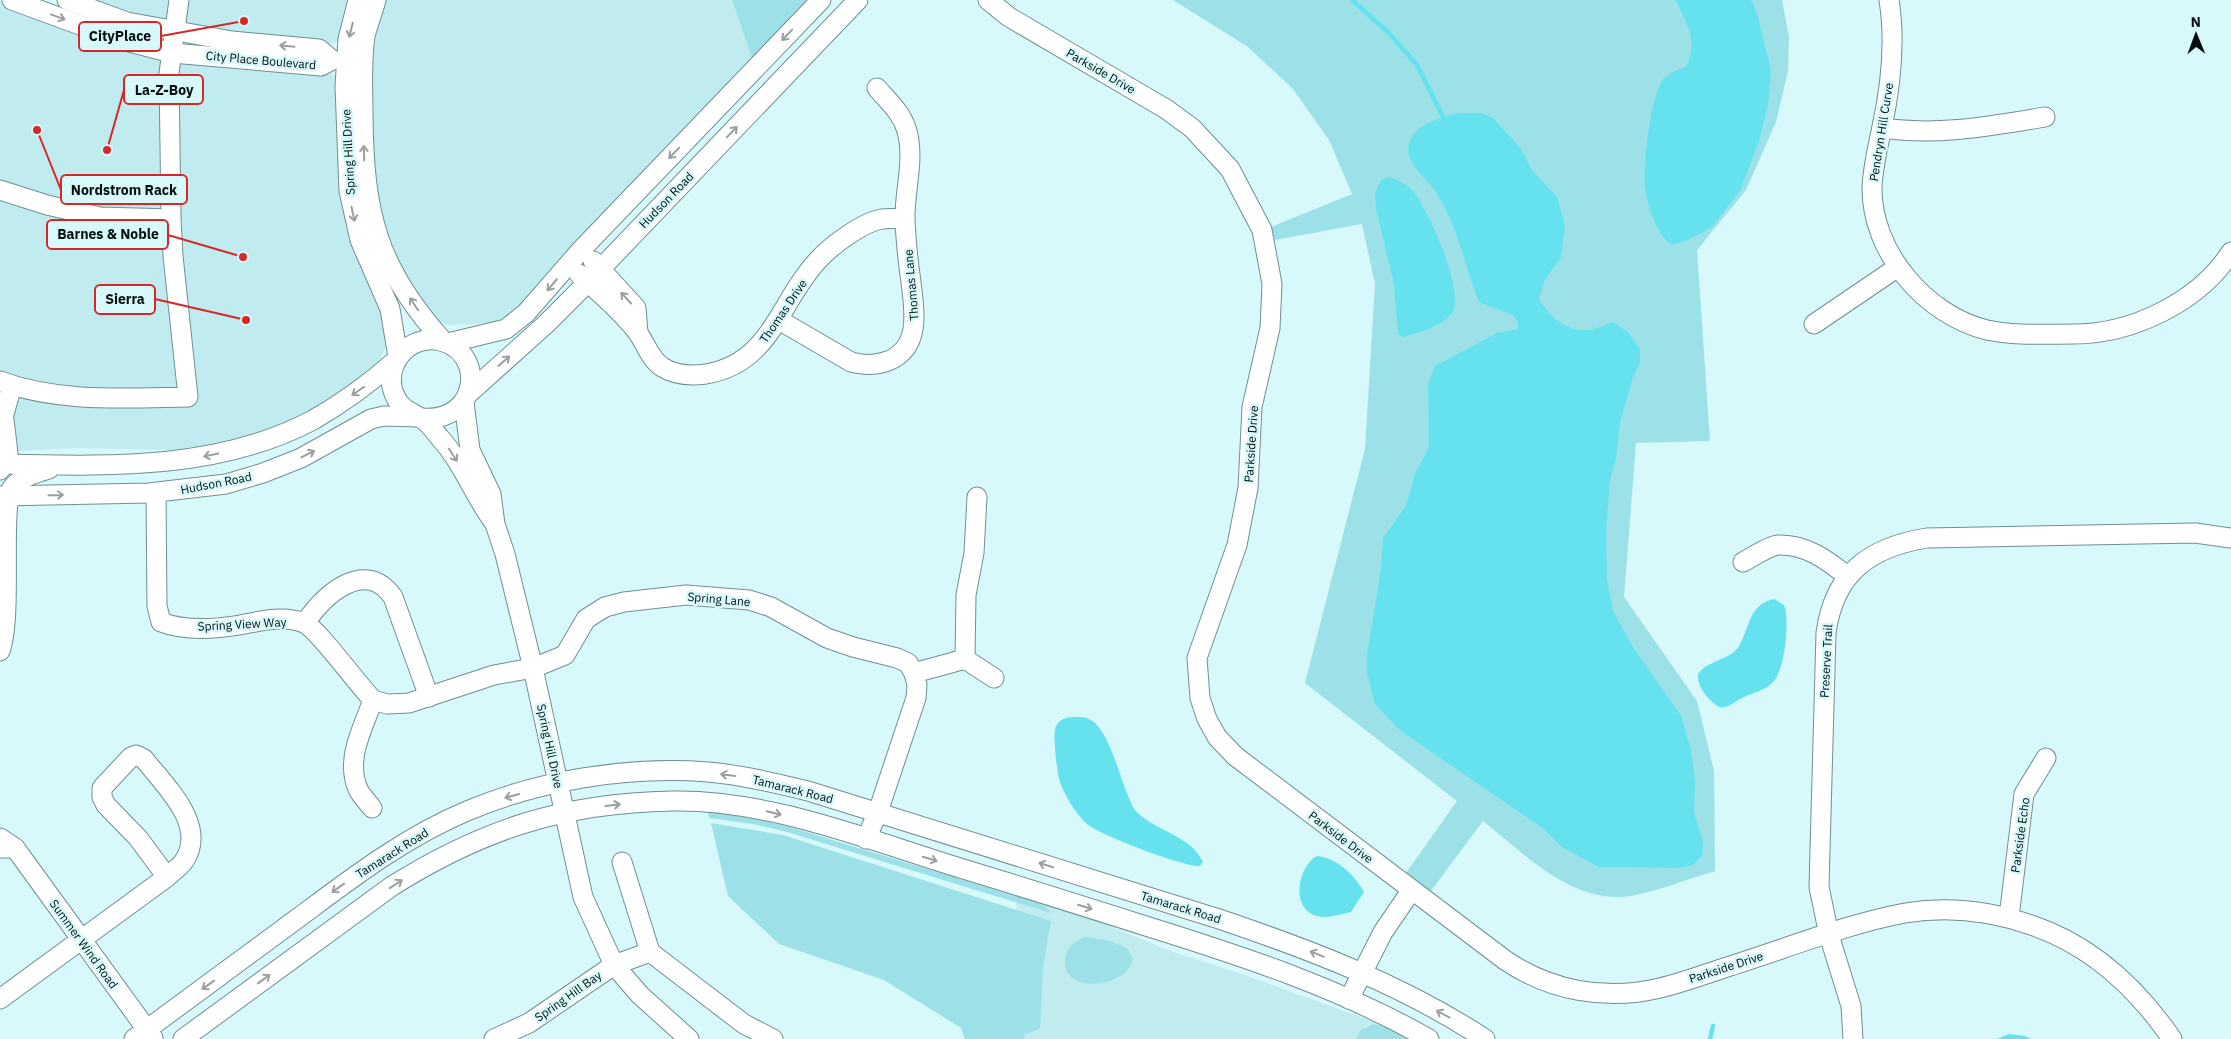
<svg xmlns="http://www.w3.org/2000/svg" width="2231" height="1039" font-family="'IBM Plex Sans',sans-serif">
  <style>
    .built { fill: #c0ebef }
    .green { fill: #9be1e7 }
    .water { fill: #65e2ee }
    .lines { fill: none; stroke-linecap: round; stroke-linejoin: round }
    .stream { stroke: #65e2ee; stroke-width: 4.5 }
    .minor-casing { stroke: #708f92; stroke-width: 21 }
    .minor { stroke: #fff; stroke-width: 19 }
    .oneway { stroke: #9b9f9f }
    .labels { text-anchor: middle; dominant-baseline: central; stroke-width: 5; stroke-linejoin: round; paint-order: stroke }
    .street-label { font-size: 12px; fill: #040e0f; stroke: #d7f9fc }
    .leader { fill: none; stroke: #d62828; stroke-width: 2 }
    .callout-dot { fill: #d62828; stroke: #d7f9fc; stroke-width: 2 }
    .callout { fill: #d7f9fc; stroke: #d62828; stroke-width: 2 }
    .callout-label { font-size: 14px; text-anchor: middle; font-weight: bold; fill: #040e0f }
  </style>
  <rect width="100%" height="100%" fill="#d7f9fc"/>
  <g class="built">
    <path d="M79 0H352L341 40 329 45 200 33Z"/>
    <path d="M381 0H732L752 57 577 240 518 308 503 318 490 323 448 325 437 321 394 265 374 206 368 84 374 24Z"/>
    <path d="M0 1 99 38 326 72 335 76 337 80 342 166 381 302 388 343 380 359 345 389 302 415 263 431 224 443 173 450 73 448 0 452Z"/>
    <path d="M1016 896 1097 921 1173 952 1236 972 1383 1025 1373 1024 1365 1027 1356 1039H1019Z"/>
  </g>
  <g class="green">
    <path d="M732 0H807L752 58Z"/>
    <path d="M1173 0H1782L1789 37 1788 71 1776 122 1746 190 1697 250 1710 441 1636 443 1624 597 1697 701 1714 771 1715 871C1687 879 1659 891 1631 896 1572 905 1525 854 1483 821L1431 891 1406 873 1457 801 1305 683 1365 449 1375 284 1362 224 1275 240 1271 227 1352 194 1329 140 1293 89 1248 47Z"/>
    <path d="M708 813 754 818 790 827 1038 903 1046 907 1051 913 787 832 753 824 709 818Z"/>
    <path d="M711 823 783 835 1051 921 1043 967 1040 1029 1025 1034 1023 1039H965L961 1028 884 980 779 944 728 896Z"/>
    <path d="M1086 937 1110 941 1128 949 1133 959C1128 989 1055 996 1066 955 1069 945 1076 940 1086 937Z"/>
    <path d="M1373 1024 1385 1026 1410 1039H1356L1361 1030Z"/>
  </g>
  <g class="water">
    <path d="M1676 0H1751L1757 13 1771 71 1768 105 1759 141 1740 191 1711 228 1685 241 1672 245C1657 235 1647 205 1645 187 1643 164 1650 96 1664 78 1668 73 1681 69 1687 66 1698 38 1687 26 1676 0Z"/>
    <path d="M1458 113H1482L1494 119 1522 150 1531 169 1557 197 1565 226 1561 258 1545 279 1539 299C1550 318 1567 332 1590 330 1597 329 1606 324 1612 322L1627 331 1640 349V363L1633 377 1620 423 1616 458 1610 480 1606 532 1607 580 1613 611 1633 647 1681 716 1691 750 1695 782 1694 813 1703 842 1702 856 1693 865 1681 868 1599 867 1562 847 1544 829 1401 731 1375 704 1367 673V655L1380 576 1383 538 1406 506 1415 474 1429 447 1428 384 1435 366 1497 333 1518 329V322L1513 315 1479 302C1464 265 1458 226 1436 192 1427 178 1404 163 1409 144 1415 123 1441 118 1458 113Z"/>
    <path d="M1389 177C1397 180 1407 184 1412 190 1428 208 1464 290 1453 311 1447 324 1416 334 1403 337L1398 334 1394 284 1376 209 1375 193 1381 180Z"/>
    <path d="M1774 599 1784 605C1790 620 1785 668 1774 681 1766 691 1751 693 1740 699 1733 703 1727 709 1719 707 1708 700 1697 687 1698 674 1708 660 1732 659 1739 646 1750 627 1749 604 1774 599Z"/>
    <path d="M1072 717C1079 717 1085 716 1091 720 1108 730 1119 773 1126 791 1129 797 1131 804 1134 809 1153 831 1190 834 1203 862L1200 866C1183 867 1100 835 1087 824 1076 814 1065 796 1060 782 1057 772 1052 734 1056 726 1060 719 1065 718 1072 717Z"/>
    <path d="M1317 856C1337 858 1355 875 1364 892L1351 912C1341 914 1327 919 1317 916 1289 908 1299 865 1317 856Z"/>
    <path d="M2009 1034 2025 1036 2031 1039H1997Z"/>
  </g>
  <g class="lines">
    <g class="stream">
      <path d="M1352 0 1388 32 1417 65 1443 117"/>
      <path d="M1710 1039 1713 1026"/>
    </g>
    <defs>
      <g id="minor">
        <path d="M12 0 118 39 172 53 321 66 332 60"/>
        <path d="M67 0 127 22 232 41 319 49 332 60"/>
        <path d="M358 0 348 39 345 86 349 191 360 240 390 309 398 357"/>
        <path d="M376 0C373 12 368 24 365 36 361 63 363 90 363 116 364 214 377 268 444 342"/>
        <path d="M988 0 1009 17 1166 109 1192 128 1230 169 1262 230 1272 284 1270 328 1252 407 1248 488 1237 545 1197 658 1200 698 1207 719 1217 737 1235 756 1505 960C1550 991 1606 1001 1660 988 1681 983 1703 975 1724 968 1782 950 1846 924 1905 913 1947 906 1991 911 2031 925 2091 945 2137 988 2172 1039"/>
        <path d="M1889 0C1896 43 1891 85 1882 127 1878 147 1873 166 1872 187 1871 251 1925 315 1987 330 2015 336 2045 334 2074 334 2132 334 2199 302 2231 252"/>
        <path d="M1882 128C1938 136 1990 126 2045 117"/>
        <path d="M0 190 47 205 100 217 171 219 169 73 179 0"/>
        <path d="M593 261 636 308 638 333"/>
        <path d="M579 274C599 293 622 311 638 333 646 344 650 359 662 367 675 375 692 376 706 374 772 363 779 301 819 259 832 245 863 222 882 219 890 218 898 219 905 219"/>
        <path d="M779 320 851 362C864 365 874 366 888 361 922 347 914 310 911 282 908 262 906 241 905 221 904 191 915 161 907 131 902 113 889 102 877 88"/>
        <path d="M1814 324 1898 267"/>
        <path d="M448 343 506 329 526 313 581 250 821 0"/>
        <path d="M0 381C60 403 125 398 188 397L173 256 171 219"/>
        <path d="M468 394 546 324 588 282 858 0"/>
        <path d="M464 402 470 450 491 494 495 524 505 554 533 668 583 897 614 965 640 995 689 1039"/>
        <path d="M422 418C481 423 487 348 436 340 405 336 381 370 396 398 402 410 412 412 422 419 429 423 435 432 440 438 462 462 474 495 493 521"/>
        <path d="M0 428 12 386"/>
        <path d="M0 464C105 466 217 471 313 420 343 403 370 383 396 360"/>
        <path d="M0 470 8 453 4 420"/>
        <path d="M156 493 157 606 161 622C184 631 216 629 240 625 260 621 284 615 304 623 318 629 358 685 373 700L387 704 409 703 494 675 533 668 565 655 586 619 605 607 624 602 686 595 749 600 771 607 827 638 853 647 897 658 908 663 914 673 965 659 994 678"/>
        <path d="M0 496 149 493 226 484 263 473 301 458 371 419 384 416 418 417"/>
        <path d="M1743 562C1753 557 1768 546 1778 545 1806 544 1827 560 1847 576"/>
        <path d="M305 623C324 595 365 557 393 597L429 697"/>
        <path d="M0 651C13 615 0 509 12 488 21 477 36 473 49 469"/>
        <path d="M965 659 966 595 974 553 977 497"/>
        <path d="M372 808C368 802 361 796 358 789 345 759 363 728 373 700"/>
        <path d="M0 838 15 848H0"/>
        <path d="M866 839 878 812 916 698 917 685 914 673"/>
        <path d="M15 848 153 1038"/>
        <path d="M622 862 650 952"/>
        <path d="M2009 917 2024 794 2046 758"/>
        <path d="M0 999 167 877C172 872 180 867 184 861 208 825 165 786 144 759L136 755 131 757 102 788V797L106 805 138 838 167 877"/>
        <path d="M1349 999 1383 932 1411 891"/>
        <path d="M134 1039C189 999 243 958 298 918 352 878 405 837 467 811 540 780 628 766 708 772 742 775 775 783 808 791L1219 919C1311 950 1403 985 1485 1039"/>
        <path d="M183 1039 392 886C483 829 564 803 672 801 768 799 869 840 960 868 1023 887 1086 907 1149 927 1245 957 1342 989 1429 1039"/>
        <path d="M494 1039 529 1023 614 965 650 952 744 1024 773 1039"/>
        <path d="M1853 1039 1851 1006 1829 935 1819 887 1826 633C1834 573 1870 547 1927 538L2195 533 2231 538"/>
      </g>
    </defs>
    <use href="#minor" class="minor-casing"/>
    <use href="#minor" class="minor"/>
  </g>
  <defs><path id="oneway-shaft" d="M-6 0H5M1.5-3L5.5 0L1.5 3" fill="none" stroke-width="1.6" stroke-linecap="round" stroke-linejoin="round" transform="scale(1.25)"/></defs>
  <g class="oneway">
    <use href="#oneway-shaft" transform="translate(58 17) rotate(20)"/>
    <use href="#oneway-shaft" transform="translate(351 30) rotate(104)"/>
    <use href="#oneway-shaft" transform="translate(787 35) rotate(134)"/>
    <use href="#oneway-shaft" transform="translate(287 46) rotate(-175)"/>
    <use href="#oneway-shaft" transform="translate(732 132) rotate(-46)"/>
    <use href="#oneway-shaft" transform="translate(364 153) rotate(-92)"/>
    <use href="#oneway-shaft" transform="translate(674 153) rotate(134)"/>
    <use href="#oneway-shaft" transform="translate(353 214) rotate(78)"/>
    <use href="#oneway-shaft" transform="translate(552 285) rotate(130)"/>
    <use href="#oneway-shaft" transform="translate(626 298) rotate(-133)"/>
    <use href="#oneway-shaft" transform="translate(414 304) rotate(-123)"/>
    <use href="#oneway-shaft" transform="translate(504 361) rotate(-41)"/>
    <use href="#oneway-shaft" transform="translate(358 391) rotate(145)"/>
    <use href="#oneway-shaft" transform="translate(308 454) rotate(-27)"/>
    <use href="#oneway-shaft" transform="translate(211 455) rotate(169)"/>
    <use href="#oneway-shaft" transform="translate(453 455) rotate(57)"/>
    <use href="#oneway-shaft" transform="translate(56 495) rotate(-1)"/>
    <use href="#oneway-shaft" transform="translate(728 775) rotate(-173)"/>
    <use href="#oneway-shaft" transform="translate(512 796) rotate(164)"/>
    <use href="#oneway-shaft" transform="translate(613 805) rotate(-7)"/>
    <use href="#oneway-shaft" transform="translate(774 813) rotate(14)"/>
    <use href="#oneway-shaft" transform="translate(930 859) rotate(17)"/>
    <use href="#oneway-shaft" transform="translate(1046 865) rotate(-163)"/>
    <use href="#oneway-shaft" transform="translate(396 884) rotate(-33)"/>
    <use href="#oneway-shaft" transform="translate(338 888) rotate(144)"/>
    <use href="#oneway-shaft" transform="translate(1085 907) rotate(17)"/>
    <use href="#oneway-shaft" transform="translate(1317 954) rotate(-158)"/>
    <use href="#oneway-shaft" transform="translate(264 979) rotate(-36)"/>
    <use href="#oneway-shaft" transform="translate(208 985) rotate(144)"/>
    <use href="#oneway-shaft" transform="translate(1443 1014) rotate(-152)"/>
  </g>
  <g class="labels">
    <g class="street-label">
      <text transform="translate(261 60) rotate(5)">City Place Boulevard</text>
      <text transform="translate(1101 71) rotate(30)">Parkside Drive</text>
      <text transform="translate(1881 132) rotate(-81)">Pendryn Hill Curve</text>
      <text transform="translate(348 152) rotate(-93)">Spring Hill Drive</text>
      <text transform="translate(666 200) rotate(-46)">Hudson Road</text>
      <text transform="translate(911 285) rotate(-95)">Thomas Lane</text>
      <text transform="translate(783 311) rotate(-56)">Thomas Drive</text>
      <text transform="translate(1251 444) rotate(-86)">Parkside Drive</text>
      <text transform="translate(216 483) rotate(-11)">Hudson Road</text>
      <text transform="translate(719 599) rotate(5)">Spring Lane</text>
      <text transform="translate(242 624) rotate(-3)">Spring View Way</text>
      <text transform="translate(1826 661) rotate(-87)">Preserve Trail</text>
      <text transform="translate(550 746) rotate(78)">Spring Hill Drive</text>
      <text transform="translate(793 789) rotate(14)">Tamarack Road</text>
      <text transform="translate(2020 835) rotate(-82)">Parkside Echo</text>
      <text transform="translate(1341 837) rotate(37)">Parkside Drive</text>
      <text transform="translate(392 853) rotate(-32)">Tamarack Road</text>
      <text transform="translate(1181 907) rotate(17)">Tamarack Road</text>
      <text transform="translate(84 944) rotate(54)">Summer Wind Road</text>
      <text transform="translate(1726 967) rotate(-18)">Parkside Drive</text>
      <text transform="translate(568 996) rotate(-35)">Spring Hill Bay</text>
    </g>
  </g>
  <path class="leader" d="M244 21L161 36M107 150L124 90M37 130L61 190M243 257L168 235M246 320L155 299"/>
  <g class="callout-dot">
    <circle cx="244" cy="21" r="5"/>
    <circle cx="107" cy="150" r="5"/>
    <circle cx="37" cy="130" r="5"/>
    <circle cx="243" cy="257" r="5"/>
    <circle cx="246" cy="320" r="5"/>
  </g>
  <g class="callout">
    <rect x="79" y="22" width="82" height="29" rx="5"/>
    <rect x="124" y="75" width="79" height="29" rx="5"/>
    <rect x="61" y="175" width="126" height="29" rx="5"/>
    <rect x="47" y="220" width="121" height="29" rx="5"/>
    <rect x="95" y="285" width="60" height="29" rx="5"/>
  </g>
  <g class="callout-label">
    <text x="120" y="41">CityPlace</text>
    <text x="164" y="95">La-Z-Boy</text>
    <text x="124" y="195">Nordstrom Rack</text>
    <text x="108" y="239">Barnes &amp; Noble</text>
    <text x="125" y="304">Sierra</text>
  </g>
  <g transform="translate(2196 35) rotate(359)" stroke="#d7f9fc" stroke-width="4" paint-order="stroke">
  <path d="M0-4L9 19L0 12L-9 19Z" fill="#040e0f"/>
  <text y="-8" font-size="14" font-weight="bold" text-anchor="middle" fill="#040e0f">N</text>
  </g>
</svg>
